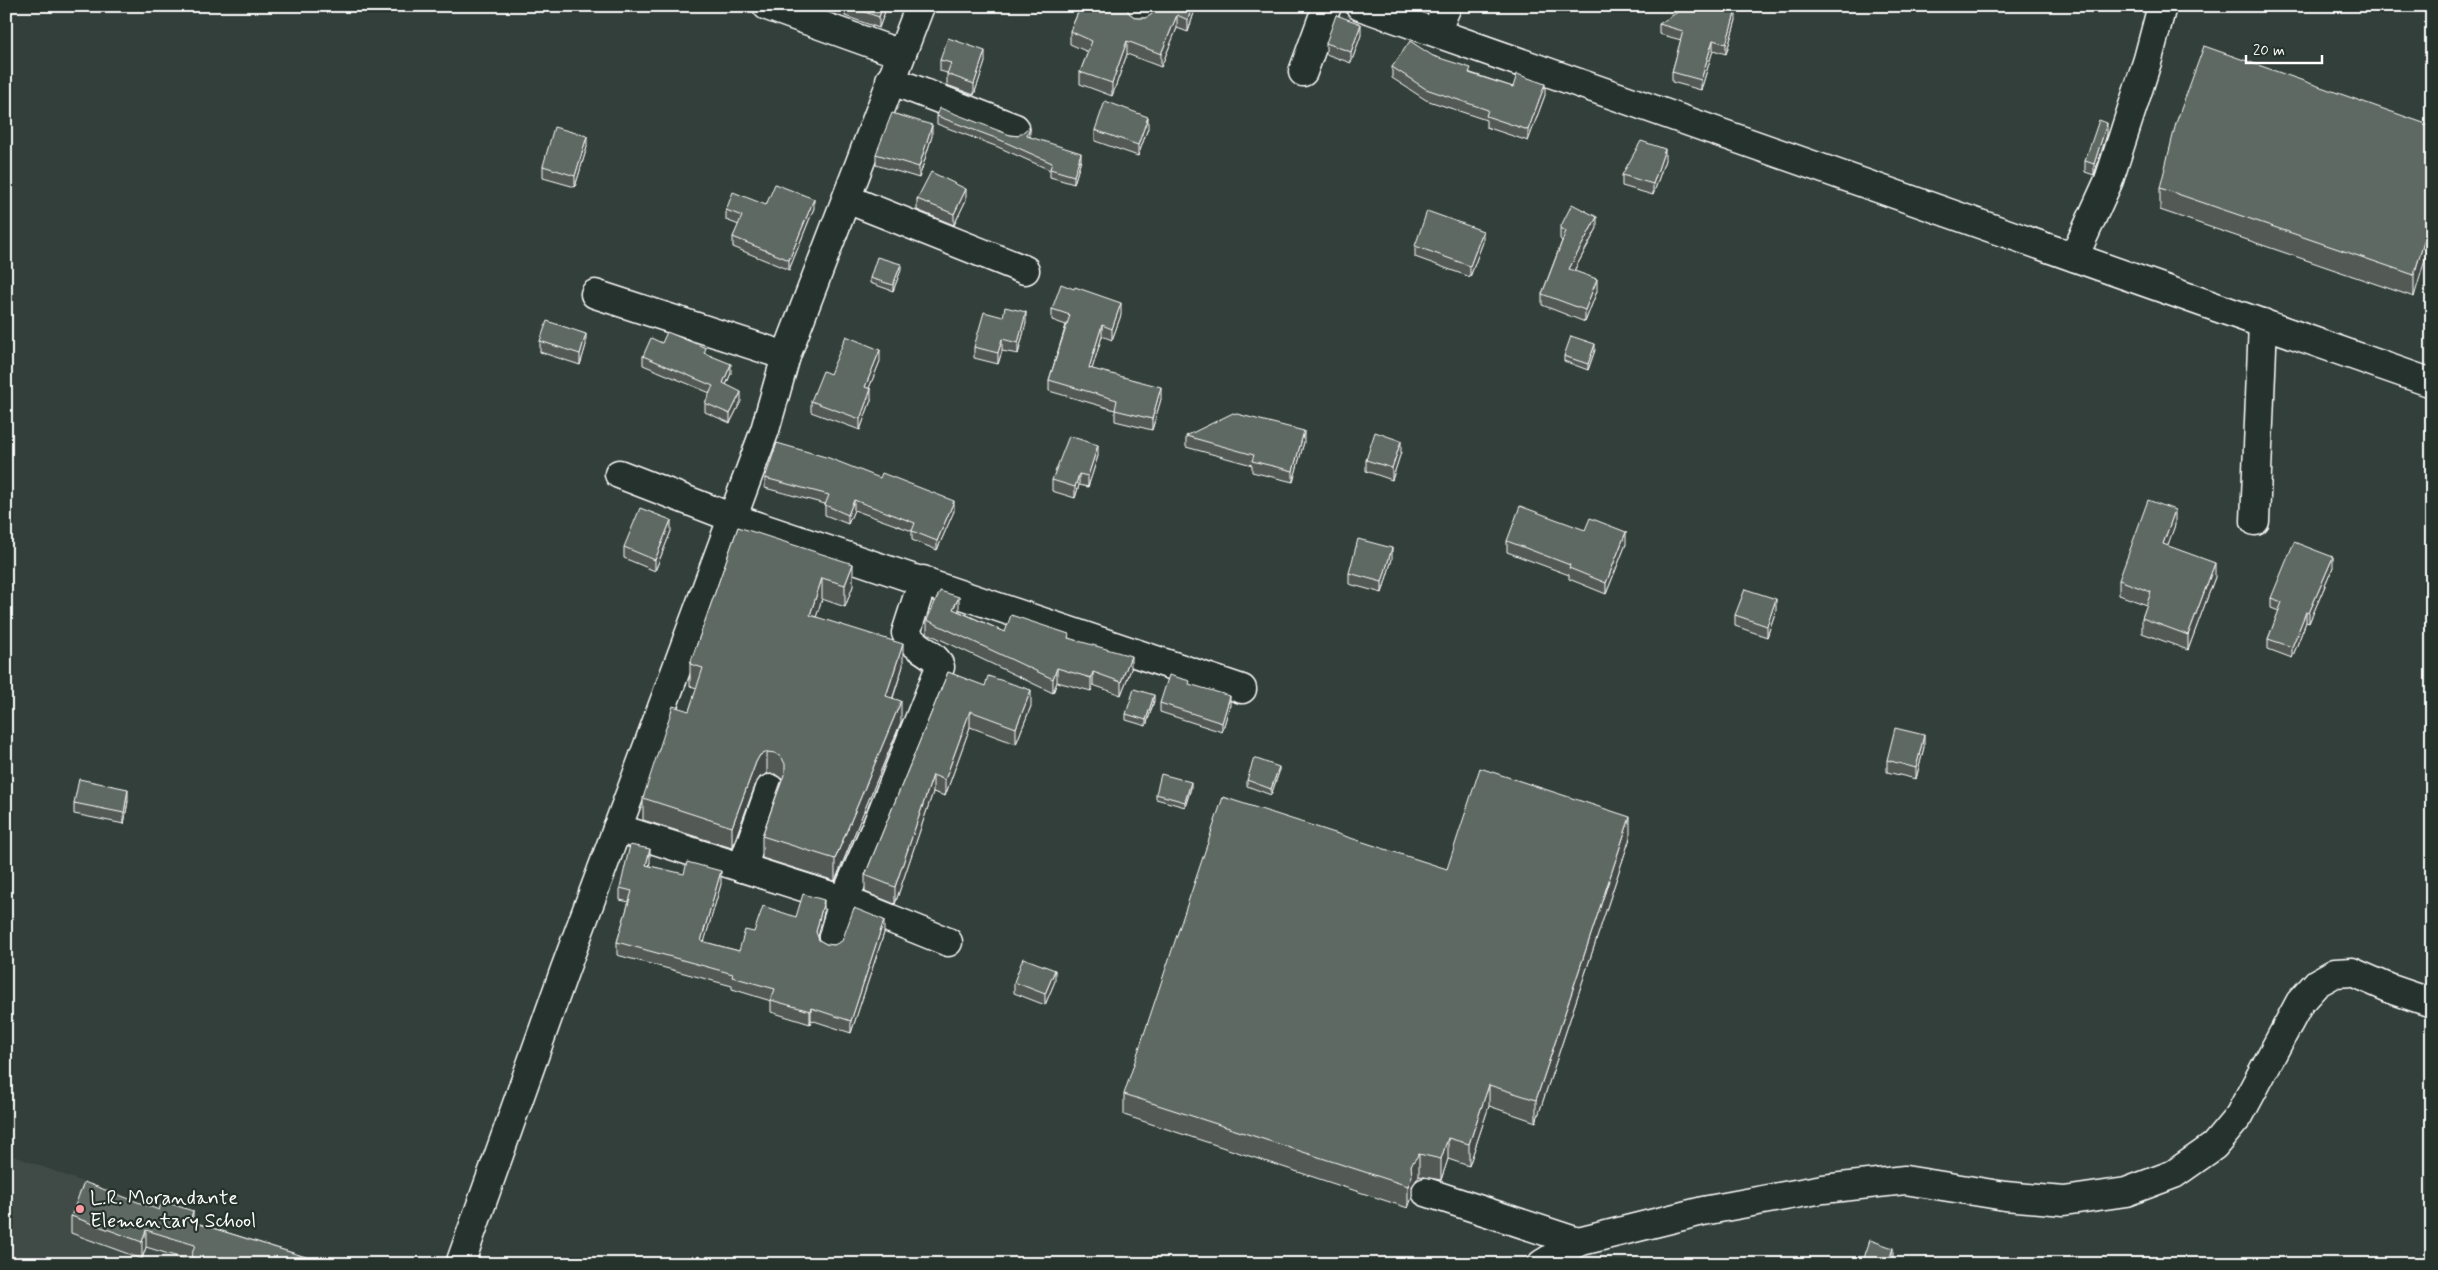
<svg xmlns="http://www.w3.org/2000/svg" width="2438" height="1270" font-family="Mynerve,sans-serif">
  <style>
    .built { fill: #404c47 }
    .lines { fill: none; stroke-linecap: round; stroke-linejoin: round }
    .minor-casing { stroke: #fff; stroke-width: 31 }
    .minor { stroke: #26332d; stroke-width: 28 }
    .wall { fill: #525a56; stroke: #fff }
    .shaded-wall { fill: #424a46; stroke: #fff }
    .building { fill: #5f6964; stroke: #fff }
    .poi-dot { fill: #ff9aa2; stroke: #26332d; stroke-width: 2 }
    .labels { text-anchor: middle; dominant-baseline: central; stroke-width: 4.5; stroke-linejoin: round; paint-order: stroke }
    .poi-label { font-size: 20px; fill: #fff; stroke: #26332d; text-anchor: start }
  </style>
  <rect width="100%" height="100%" fill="#333f3a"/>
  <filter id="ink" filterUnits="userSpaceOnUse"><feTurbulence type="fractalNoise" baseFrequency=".02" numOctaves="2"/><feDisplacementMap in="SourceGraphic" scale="10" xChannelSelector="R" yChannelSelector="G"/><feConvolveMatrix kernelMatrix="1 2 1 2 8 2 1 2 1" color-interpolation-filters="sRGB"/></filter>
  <g filter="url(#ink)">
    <path class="built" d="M6 1153 300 1264H6Z"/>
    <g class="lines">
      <defs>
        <g id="minor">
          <path d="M767 6 901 54"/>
          <path d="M1360 6 2432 383"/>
          <path d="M1141 16 1144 6"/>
          <path d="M1436 32 1447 6"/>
          <path d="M1303 72 1327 6"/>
          <path d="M890 80 1015 128"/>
          <path d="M847 199 1025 270"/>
          <path d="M2074 257 2109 180 2148 59 2162 6"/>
          <path d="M595 294 786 356"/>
          <path d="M619 474 733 518 1242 689"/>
          <path d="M2255 521 2263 323"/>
          <path d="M617 828 844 900 948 942"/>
          <path d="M742 868 770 789"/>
          <path d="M831 942 844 900 879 820 940 667C936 652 914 650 906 633L923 580"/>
          <path d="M1426 1192 1578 1242"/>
          <path d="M460 1264 565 969 765 430 786 356 920 6"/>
          <path d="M1542 1264 1578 1242 1703 1211 1823 1189 1905 1180 2005 1196 2064 1201 2126 1192 2174 1174 2214 1146 2239 1116 2300 1002 2317 983 2335 973 2352 972 2391 989 2432 1003"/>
        </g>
      </defs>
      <use href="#minor" class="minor-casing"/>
      <use href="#minor" class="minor"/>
    </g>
    <g class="wall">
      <path d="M845 6H887L879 28 845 16Z"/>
      <path d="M1081 6H1128L1127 9 1129 13 1136 18H1145L1196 6 1188 32 1177 28 1161 67 1127 54 1112 96 1080 84V72L1088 52 1070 44V31Z"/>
      <path d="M1736 20 1726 54 1713 50 1701 90 1672 82V72L1681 40 1659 34V24Z"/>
      <path d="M1361 35 1351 63 1326 54V43Z"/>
      <path d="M1433 56 1471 73 1513 87 1545 95 1528 141 1486 127V120L1426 100 1392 78V67Z"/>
      <path d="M940 60 985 62 974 95 947 85V73L940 71Z"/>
      <path d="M937 116 1010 135 1030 137 1081 160 1074 184 1050 177V170L998 147 937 124Z"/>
      <path d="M2432 126 2414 297 2160 210V188Z"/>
      <path d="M1148 128 1138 156 1095 141V130Z"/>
      <path d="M2107 134 2094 175 2085 172V161Z"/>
      <path d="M932 136 919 178 876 165V154Z"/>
      <path d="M587 147 575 187 543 178V166Z"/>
      <path d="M1665 160 1653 195 1622 186V175Z"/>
      <path d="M917 199 966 200 954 225 917 210Z"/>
      <path d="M766 205 814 208 789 270 733 247V237L739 225 726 220V210Z"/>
      <path d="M1560 228H1597L1574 271 1597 291 1585 322 1542 305V294L1562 241 1560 239Z"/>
      <path d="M1483 242 1470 277 1415 257V246Z"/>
      <path d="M901 270 893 291 870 283V278Z"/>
      <path d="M1052 309 1121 315 1112 340 1102 336 1092 369 1161 399 1152 430 1115 421V410L1049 391V380L1066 325 1052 320Z"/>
      <path d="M1026 323 1018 354 1002 351 998 364 974 358V347Z"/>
      <path d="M540 341 586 345 580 365 540 352Z"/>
      <path d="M662 343 706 354 731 373 726 385 741 401 730 423 705 412V403L710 393 643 365V356Z"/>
      <path d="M1595 350 1588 370 1564 361V356Z"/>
      <path d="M880 361 869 388 871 400 860 430 811 412V401L830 374Z"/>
      <path d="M1186 436 1304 442 1293 482 1252 472V465L1186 447Z"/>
      <path d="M1401 452 1392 480 1366 471V460Z"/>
      <path d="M1098 456 1088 487 1079 485 1075 498 1052 491V480Z"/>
      <path d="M765 478 954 511 937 550 912 540V531L854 510 848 524 825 515V504L765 488Z"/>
      <path d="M2175 525 2167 546 2215 577 2188 650 2142 633V618L2147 605 2119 595V580Z"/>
      <path d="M738 527 853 586 845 607 822 599 816 617 903 666 893 698 901 722 835 881 762 858V836L782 779 775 774H767L760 777 756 783 732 848 643 820V798L689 711 697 688 690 686V664Z"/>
      <path d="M1585 530 1626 544 1606 594 1569 579V575L1507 552V541Z"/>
      <path d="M671 531 655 571 624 558V547Z"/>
      <path d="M1392 559 1382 593 1349 584V573Z"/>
      <path d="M2333 567 2309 623 2306 622 2292 658 2268 649V639L2279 611 2271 608V598Z"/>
      <path d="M959 610 958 611 1005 632 1069 638 1131 669 1121 695 1093 685 1091 691 1057 682 1053 693 927 633V620Z"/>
      <path d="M1776 610 1767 637 1735 626V615Z"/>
      <path d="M948 672 1031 706 1016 744 970 727 945 796 933 792 895 904 865 892V875Z"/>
      <path d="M1154 701 1146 726 1126 720V714Z"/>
      <path d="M1160 703 1230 705 1222 732 1160 712Z"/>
      <path d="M1924 747 1916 779 1887 772V760Z"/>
      <path d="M1279 772 1271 795 1247 786V780Z"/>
      <path d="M1191 788 1185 807 1156 799V794Z"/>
      <path d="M128 801 124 824 74 814V803Z"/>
      <path d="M1630 838 1536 1122 1489 1106 1469 1166 1448 1159 1441 1180 1419 1176 1412 1186V1197L1408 1208 1124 1115V1094Z"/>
      <path d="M650 862 649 866 721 884 704 942 739 951 754 932 796 917 824 912 818 937 819 940 826 944 834 945 884 933 851 1033 811 1020 810 1024 771 1012V1001L732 989V986L617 955V942L629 902 620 900V888Z"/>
      <path d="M1055 981 1045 1005 1014 993V982Z"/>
      <path d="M71 1216 193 1222 328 1264H191V1261L146 1247 142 1259 71 1233Z"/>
    </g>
    <g class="shaded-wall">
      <path d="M883 6H887L879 28V17Z"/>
      <path d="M1192 6H1196L1188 32V20Z"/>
      <path d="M1736 10V20L1726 54V44Z"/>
      <path d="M1177 15V28L1161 67V54Z"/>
      <path d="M1361 24V35L1351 63V52Z"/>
      <path d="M1713 40V50L1701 90V80Z"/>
      <path d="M1127 41V54L1112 96V83Z"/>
      <path d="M985 51V62L974 95V84Z"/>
      <path d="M1545 84V95L1528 141V130Z"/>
      <path d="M1148 117V128L1138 156V145Z"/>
      <path d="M2107 123V134L2094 175V164Z"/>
      <path d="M932 125V136L919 178V167Z"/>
      <path d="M1030 128V136L1027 144V136Z"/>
      <path d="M587 136V147L575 187V176Z"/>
      <path d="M1665 149V160L1653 195V184Z"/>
      <path d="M1081 153V160L1074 184V176Z"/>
      <path d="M966 189V200L954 225V214Z"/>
      <path d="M814 199V208L789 270V260Z"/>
      <path d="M2432 215V236L2414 297V275Z"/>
      <path d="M1597 217V228L1569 280V269Z"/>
      <path d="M1483 231V242L1470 277V266Z"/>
      <path d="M901 264V270L893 291V285Z"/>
      <path d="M1597 279V291L1585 322V310Z"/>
      <path d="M1121 303V315L1112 340V329Z"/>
      <path d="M1026 312V323L1018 354V343Z"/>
      <path d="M1102 325V336L1089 379V368Z"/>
      <path d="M586 334V345L580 365V354Z"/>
      <path d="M1002 339V351L998 364V353Z"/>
      <path d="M1595 344V350L1588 370V364Z"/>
      <path d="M880 350V361L865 398V387Z"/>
      <path d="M731 364V373L723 392V383Z"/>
      <path d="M1161 387V399L1152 430V419Z"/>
      <path d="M871 389V400L860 430V419Z"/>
      <path d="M741 392V401L730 423V414Z"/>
      <path d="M1304 431V442L1293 482V471Z"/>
      <path d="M1401 441V452L1392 480V468Z"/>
      <path d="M1098 445V456L1088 487V476Z"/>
      <path d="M1079 474V485L1075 498V487Z"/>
      <path d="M854 500V510L848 524V515Z"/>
      <path d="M954 501V511L937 550V541Z"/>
      <path d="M2175 510V525L2163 559V544Z"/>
      <path d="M671 520V531L655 571V560Z"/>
      <path d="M1626 532V544L1606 594V583Z"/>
      <path d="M1392 548V559L1382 593V582Z"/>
      <path d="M2333 557V567L2309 623V613Z"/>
      <path d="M2215 563V577L2188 650V635Z"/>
      <path d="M853 564V586L845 607V585Z"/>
      <path d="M822 578V599L810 636V615Z"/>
      <path d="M959 597V610L953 622V609Z"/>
      <path d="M1776 599V610L1767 637V626Z"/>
      <path d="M2306 612V622L2292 658V647Z"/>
      <path d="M903 644V666L886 718V696Z"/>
      <path d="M1131 656V669L1121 695V682Z"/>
      <path d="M1057 668V682L1053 693V679Z"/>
      <path d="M1093 672V685L1091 691V678Z"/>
      <path d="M1031 690V706L1016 744V728Z"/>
      <path d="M1154 695V701L1146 726V720Z"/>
      <path d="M1230 696V705L1222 732V723Z"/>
      <path d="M901 701V722L835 881V859Z"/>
      <path d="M970 711V727L945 796V780Z"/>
      <path d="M1924 735V747L1916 779V768Z"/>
      <path d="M767 752V774L760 777 756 783 732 848V827L756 762 760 755Z"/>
      <path d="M1279 767V772L1271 795V789Z"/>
      <path d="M933 775V792L895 904V887Z"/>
      <path d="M1191 782V788L1185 807V802Z"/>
      <path d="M128 789V801L124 824V813Z"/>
      <path d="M1630 817V838L1536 1122V1100Z"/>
      <path d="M650 849V862L646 878V865Z"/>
      <path d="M721 871V884L701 953V941Z"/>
      <path d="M824 900V912L816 945V932Z"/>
      <path d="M884 920V933L851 1033V1021Z"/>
      <path d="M1055 970V981L1045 1005V994Z"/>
      <path d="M811 1008V1020L810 1024V1011Z"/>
      <path d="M1489 1085V1106L1469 1166V1144Z"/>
      <path d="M1448 1138V1159L1441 1180V1159Z"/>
      <path d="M1419 1154V1176L1412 1186V1197L1408 1208V1186L1411 1165Z"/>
      <path d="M193 1211V1227L190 1221Z"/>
      <path d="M146 1230V1247L142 1259V1242Z"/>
      <path d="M1893 1248V1259L1892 1264H1888Z"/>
    </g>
    <g class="building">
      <path d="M848 6H883L879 17Z"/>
      <path d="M1081 6H1126L1129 13 1136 18H1145L1151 15 1156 6H1192L1188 20 1177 15 1161 54 1127 41 1112 83 1080 72 1092 41 1070 31Z"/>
      <path d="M1687 6H1713L1736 10 1726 44 1713 40 1701 80 1672 72 1683 31 1659 24Z"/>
      <path d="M1336 15 1361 24 1351 52 1326 43Z"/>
      <path d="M948 38 985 51 974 84 947 74 951 63 940 60Z"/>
      <path d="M1410 41 1433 56 1471 68 1469 73 1513 87 1517 74 1545 84 1528 130 1486 116 1488 110 1426 89 1392 67Z"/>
      <path d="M2204 46 2432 126V215L2414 275 2160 188 2176 123Z"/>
      <path d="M1105 101 1148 117 1138 145 1095 130Z"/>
      <path d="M940 108 1010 135 1018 136 1028 128H1030L1027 136 1081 153 1074 176 1050 169 1052 163 998 139 937 116Z"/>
      <path d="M892 113 932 125 919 167 876 154Z"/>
      <path d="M2099 120 2107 123 2094 164 2085 161Z"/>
      <path d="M554 127 587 136 575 176 543 166Z"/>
      <path d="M1641 141 1665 149 1653 184 1622 175Z"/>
      <path d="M931 172 966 189 954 214 917 199Z"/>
      <path d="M775 184 814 199 789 260 733 237 742 216 726 210 733 192 766 205Z"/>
      <path d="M1572 204 1597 217 1569 269 1597 279 1585 310 1542 294 1566 231 1560 228Z"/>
      <path d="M1427 211 1483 231 1470 266 1415 246Z"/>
      <path d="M877 257 901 264 893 285 870 278Z"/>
      <path d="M1061 284 1074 289 1075 287 1121 303 1112 329 1102 325 1089 368 1161 387 1152 419 1115 410 1117 400 1049 380 1070 315 1052 309Z"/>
      <path d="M1005 307 1026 312 1018 343 1002 339 998 353 974 347 984 312 1003 317Z"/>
      <path d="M547 321 586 334 580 354 540 341Z"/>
      <path d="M667 332 706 348 704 353 731 364 723 383 741 392 730 414 705 403 713 386 643 356 651 338 662 343Z"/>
      <path d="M846 336 880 350 865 387 871 389 860 419 811 401 823 371 830 374Z"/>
      <path d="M1571 336 1595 344 1588 364 1564 356Z"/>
      <path d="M1233 413 1304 431 1293 471 1252 461 1254 455 1186 436Z"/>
      <path d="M1375 432 1401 441 1392 468 1366 460Z"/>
      <path d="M1069 436 1098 445 1088 476 1079 474 1075 487 1052 480Z"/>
      <path d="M777 443 829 458 880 478 882 473 954 501 937 541 912 531 915 523 854 500 848 515 825 505 829 495 765 478Z"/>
      <path d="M2148 500 2175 510 2163 544 2215 563 2188 635 2142 618 2151 592 2119 580Z"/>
      <path d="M1520 506 1585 530 1590 518 1626 532 1606 583 1569 568 1570 565 1507 541Z"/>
      <path d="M640 508 671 520 655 560 624 547Z"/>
      <path d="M738 527 853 564 845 585 822 578 810 615 903 644 886 696 901 701 835 859 762 836 785 772V764L782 758 775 753 767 752 760 755 756 762 732 827 643 798 673 706 689 711 703 668 690 664Z"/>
      <path d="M1358 539 1392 548 1382 582 1349 573Z"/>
      <path d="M2294 542 2333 557 2309 613 2306 612 2292 647 2268 639 2282 602 2271 598Z"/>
      <path d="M1745 589 1776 599 1767 626 1735 615Z"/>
      <path d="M940 591 959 597 953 609 1005 632 1011 615 1069 634 1068 638 1131 656 1121 682 1093 672 1091 678 1057 668 1053 679 927 620Z"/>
      <path d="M948 672 985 686 988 676 1031 690 1016 728 970 711 945 780 933 775 895 887 865 875Z"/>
      <path d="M1169 675 1190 681 1189 684 1230 696 1222 723 1160 703Z"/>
      <path d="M1134 689 1154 695 1146 720 1126 714Z"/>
      <path d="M1895 728 1924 735 1916 768 1887 760Z"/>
      <path d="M1254 758 1279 767 1271 789 1247 780Z"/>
      <path d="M1480 768 1630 817 1536 1100 1489 1085 1469 1144 1448 1138 1441 1159 1419 1154 1411 1165 1412 1176 1408 1186 1124 1094 1223 797 1447 869Z"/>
      <path d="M1161 774 1191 782 1185 802 1156 794Z"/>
      <path d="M79 779 128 789 124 813 74 803Z"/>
      <path d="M630 845 650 849 646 865 684 874 687 862 721 871 701 941 739 951 745 930 754 932 763 906 796 917 803 894 824 900 816 932 819 940 826 944 834 945 842 941 854 908 884 920 851 1021 811 1008 810 1011 771 1000 775 989 732 977 733 974 617 942 632 891 620 888Z"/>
      <path d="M1023 958 1055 970 1045 994 1014 982Z"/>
      <path d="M84 1182 159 1210 162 1201 193 1211 190 1221 328 1264H214L191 1257 195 1245 146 1230 142 1242 71 1216Z"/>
      <path d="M1870 1240 1893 1248 1888 1264H1862Z"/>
    </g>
  </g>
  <circle class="poi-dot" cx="80" cy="1209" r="5"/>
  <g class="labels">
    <g class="poi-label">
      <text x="90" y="1198">L.R. Morandante<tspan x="90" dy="23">Elementary School</tspan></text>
    </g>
  </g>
  <rect width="2438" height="1270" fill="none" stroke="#26332d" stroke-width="25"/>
  <rect x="12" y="12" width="2413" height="1245" fill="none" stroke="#fff" stroke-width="2" filter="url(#ink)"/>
  <path d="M2246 55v8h76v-8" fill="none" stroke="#ffffff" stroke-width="2.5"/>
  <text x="2253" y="55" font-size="15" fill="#ffffff" stroke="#26332d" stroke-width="4" paint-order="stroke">20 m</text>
</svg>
